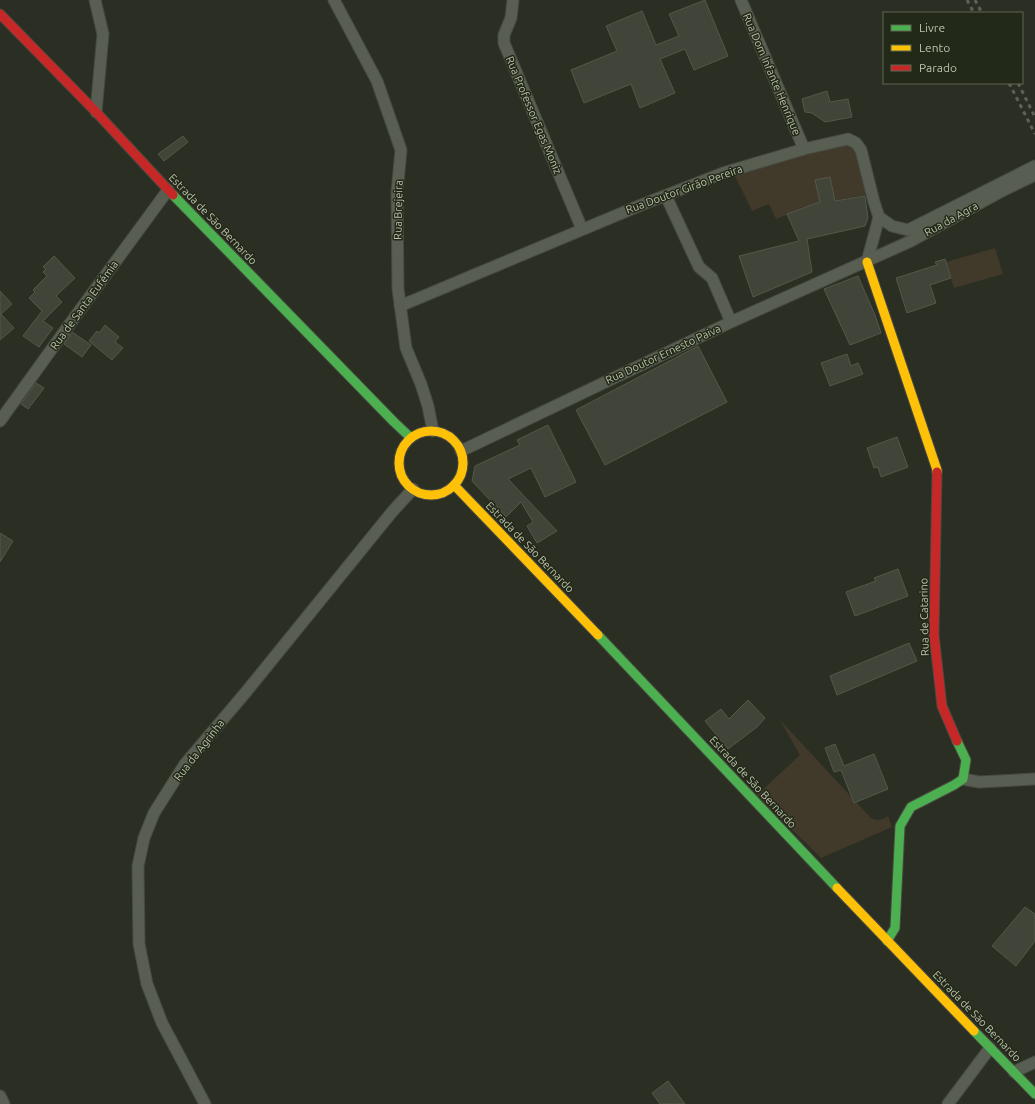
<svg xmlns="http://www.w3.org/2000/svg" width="1035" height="1104" font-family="Ubuntu,sans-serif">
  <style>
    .green { fill: #41392a }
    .building { fill: #404439; stroke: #53584a }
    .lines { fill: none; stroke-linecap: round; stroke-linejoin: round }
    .street-casing { stroke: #474a41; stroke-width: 13 }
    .fast-casing { stroke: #474a41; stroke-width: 11 }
    .slow-casing { stroke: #474a41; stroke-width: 11 }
    .jam-casing { stroke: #474a41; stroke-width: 11 }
    .street { stroke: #595e52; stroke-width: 11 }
    .fast { stroke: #4caf50; stroke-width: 9 }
    .slow { stroke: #ffc107; stroke-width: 9 }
    .jam { stroke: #c62828; stroke-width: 9 }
    .rail { stroke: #5d6156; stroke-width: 3; stroke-dasharray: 4 4; stroke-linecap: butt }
    .labels { text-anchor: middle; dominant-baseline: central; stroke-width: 3; stroke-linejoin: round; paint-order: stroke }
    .street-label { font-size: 11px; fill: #bac3ab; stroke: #232918 }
  </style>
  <rect width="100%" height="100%" fill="#2b2f23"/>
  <g class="green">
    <path d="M845 143 857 148 866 195 816 204 776 219 769 204 752 211 734 174Z"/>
    <path d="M995 248 1003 274 954 288 946 262Z"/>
    <path d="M780 720 871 818C878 821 882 820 888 816L892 827 821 858 757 795 800 755Z"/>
  </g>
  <g class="building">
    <path d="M705 0 728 56 694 70 685 49 660 59 675 93 640 108 631 84 584 103 571 70 617 51 606 26 642 11 656 45 679 36 669 14Z"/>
    <path d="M827 91 830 102 848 99 852 117 825 122 812 113 805 112 802 99Z"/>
    <path d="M183 136 188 142 164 161 158 154Z"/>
    <path d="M830 177 835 201 865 196 868 218 865 226 807 239 812 272 753 297 739 256 799 241 787 214 820 202 815 180Z"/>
    <path d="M54 256 75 278 56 296 62 302 43 321 53 328 39 347 23 336 42 311 29 298 35 292 33 290 47 276 43 272 46 269 43 267Z"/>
    <path d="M945 259 951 278 930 285 936 303 907 313 896 278 937 265 935 262Z"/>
    <path d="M858 276 875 315 881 333 850 345 824 289Z"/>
    <path d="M0 291 12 304 1 314 14 328 0 340Z"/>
    <path d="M105 325 119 337 115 342 123 348 112 360 89 341 97 331 99 333Z"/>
    <path d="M72 332 91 345 82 357 64 344Z"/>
    <path d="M698 346 727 402 605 465 576 410Z"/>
    <path d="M847 354 851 366 858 363 863 374 830 386 821 363Z"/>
    <path d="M36 383 44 388 28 409 21 404Z"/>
    <path d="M548 425 576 482 545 497 531 468 508 479 557 531 537 543 527 526 533 522 521 502 506 517 472 481 475 466 520 445 517 440Z"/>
    <path d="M897 437 908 467 881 477 878 467 874 468 867 448Z"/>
    <path d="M0 533 13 541 0 562Z"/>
    <path d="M898 569 908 596 855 616 846 592 876 581 874 578Z"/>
    <path d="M909 643 917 661 837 695 830 676Z"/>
    <path d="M748 700 765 718 757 727 728 749 705 721 721 709 729 719Z"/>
    <path d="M835 744 844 766 874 754 888 789 854 803 841 770 834 772 825 748Z"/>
    <path d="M1025 907 1035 914V941L1016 966 992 946Z"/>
    <path d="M668 1081 685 1104H660L652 1093Z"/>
  </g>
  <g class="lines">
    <defs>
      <g id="street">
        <path d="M95 0 103 34 96 112"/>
        <path d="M334 0 377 81 401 150 397 192 398 289 406 348 421 384 428 406 433 431"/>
        <path d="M513 0 511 18 504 35V43L582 229"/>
        <path d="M741 0 804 149"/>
        <path d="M666 196 699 267 712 278 731 322"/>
        <path d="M879 217 892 226 908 230 1035 166"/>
        <path d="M400 306 641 205 723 173 804 149 848 139 856 143 861 150 874 202 879 217 867 262"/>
        <path d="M0 421 69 325 168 190"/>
        <path d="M461 451 731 322 911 241 1000 192 1035 175"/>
        <path d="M963 779 979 782 1035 779"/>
        <path d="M1014 1072 1035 1062"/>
        <path d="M0 1096 4 1104"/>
        <path d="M205 1104 162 1023 147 984 139 944 138 866 144 838 154 813 185 764 246 692 392 512 413 489"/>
        <path d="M948 1104 990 1048"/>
      </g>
      <g id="fast">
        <path d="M173 195 394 422 411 438"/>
        <path d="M598 635 837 888"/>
        <path d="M887 941 895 928 900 826 911 807 954 785 963 779 966 760 957 741"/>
        <path d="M974 1031 1035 1094"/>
      </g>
      <g id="slow">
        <path d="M867 262 937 470V472"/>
        <circle cx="431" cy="463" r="32"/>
        <path d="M454 485 598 635"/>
        <path d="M837 888 974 1031"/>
      </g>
      <g id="jam">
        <path d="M0 14 96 112 173 195"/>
        <path d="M937 472 934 635 942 706 957 741"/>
      </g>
    </defs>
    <use href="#street" class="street-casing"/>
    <use href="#fast" class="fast-casing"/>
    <use href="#slow" class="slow-casing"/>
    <use href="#jam" class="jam-casing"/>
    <use href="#street" class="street"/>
    <use href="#fast" class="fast"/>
    <use href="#slow" class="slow"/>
    <use href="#jam" class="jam"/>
    <g class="rail">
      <path d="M967 0 974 13"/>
      <path d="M975 0 982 13"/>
      <path d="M1009 83 1035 134"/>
      <path d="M1018 83 1035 117"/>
    </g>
  </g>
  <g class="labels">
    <g class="street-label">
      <text transform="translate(772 74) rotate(67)">Rua Dom Infante Henrique</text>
      <text transform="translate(534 115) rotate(67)">Rua Professor Egas Moniz</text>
      <text transform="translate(684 189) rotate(-20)">Rua Doutor Girão Pereira</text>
      <text transform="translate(398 210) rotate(-89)">Rua Brejeira</text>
      <text transform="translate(213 219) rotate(46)">Estrada de São Bernardo</text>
      <text transform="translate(951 219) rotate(-29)">Rua da Agra</text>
      <text transform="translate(84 305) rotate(-54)">Rua de Santa Eufémia</text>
      <text transform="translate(663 354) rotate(-25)">Rua Doutor Ernesto Paiva</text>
      <text transform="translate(530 547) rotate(46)">Estrada de São Bernardo</text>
      <text transform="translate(924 617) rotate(-91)">Rua de Catarino</text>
      <text transform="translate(199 750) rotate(-52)">Rua da Agrinha</text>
      <text transform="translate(753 782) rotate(47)">Estrada de São Bernardo</text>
      <text transform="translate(977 1016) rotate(46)">Estrada de São Bernardo</text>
    </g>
  </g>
  <rect x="883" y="12" width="140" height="72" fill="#232918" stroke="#5f6753"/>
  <rect x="891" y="25" width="20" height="6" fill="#4caf50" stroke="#5f6753"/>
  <text x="919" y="32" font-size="12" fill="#bac3ab">Livre</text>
  <rect x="891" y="45" width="20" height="6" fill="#ffc107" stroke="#5f6753"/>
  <text x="919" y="52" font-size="12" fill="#bac3ab">Lento</text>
  <rect x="891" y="65" width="20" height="6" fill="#c62828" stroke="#5f6753"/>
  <text x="919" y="72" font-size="12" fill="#bac3ab">Parado</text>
</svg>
